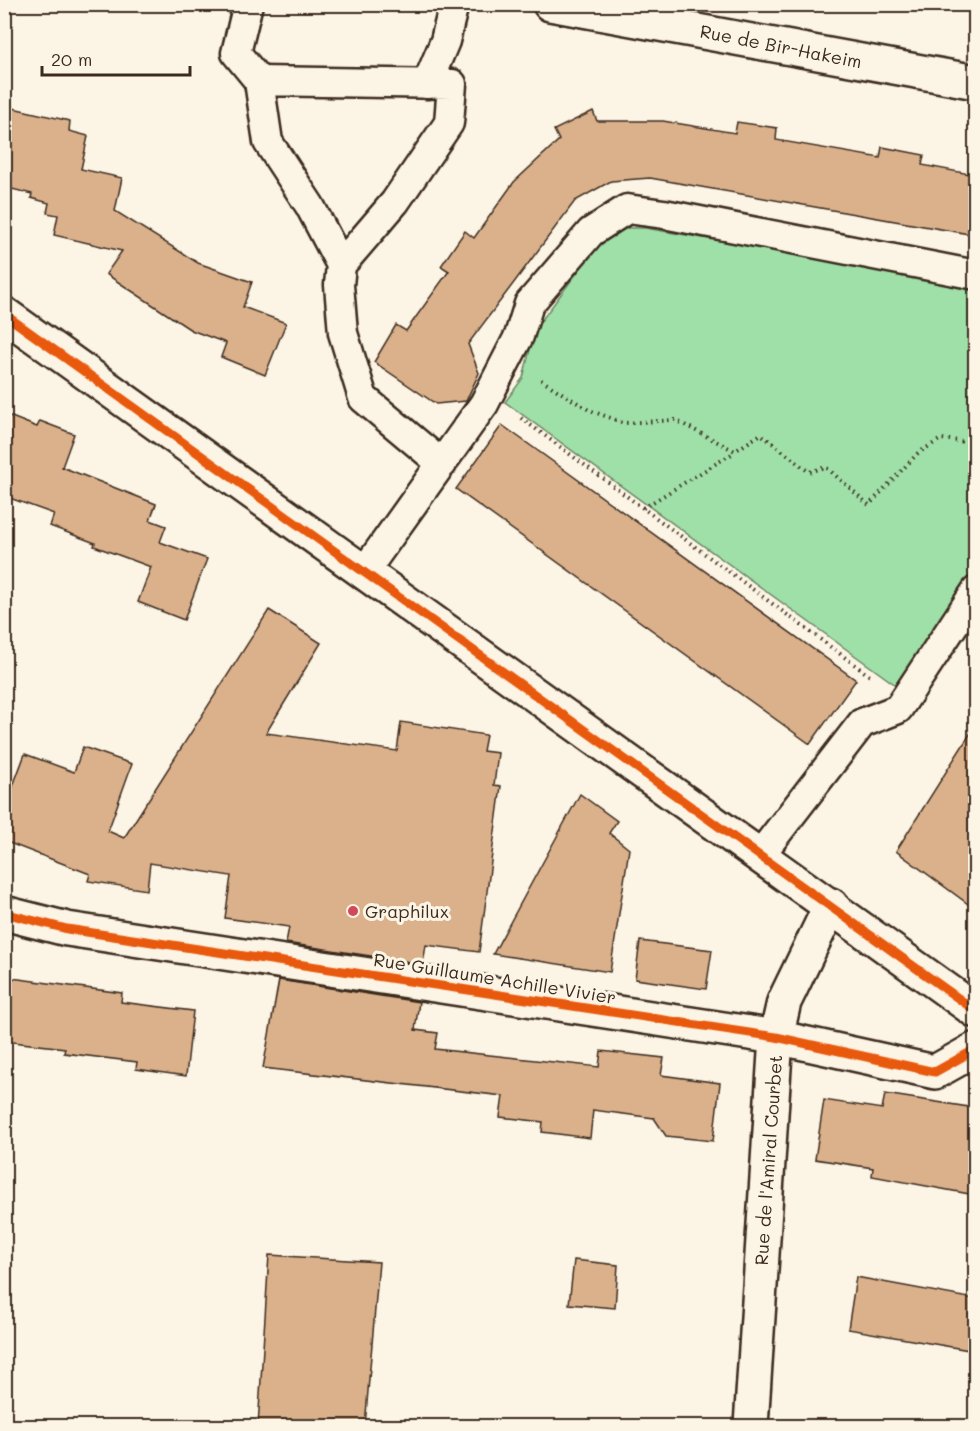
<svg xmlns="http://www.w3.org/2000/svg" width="980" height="1431" font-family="Mali,sans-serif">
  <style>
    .green { fill: #9fe0a9; stroke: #6d8564; stroke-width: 1.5 }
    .building { fill: #dbb18c; stroke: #3b2a1e; stroke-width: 1.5 }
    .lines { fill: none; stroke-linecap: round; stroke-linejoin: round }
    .service-casing { stroke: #3b2a1e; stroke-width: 33 }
    .minor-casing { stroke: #3b2a1e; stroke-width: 38 }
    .tertiary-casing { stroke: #3b2a1e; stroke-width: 38 }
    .path { stroke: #3b2a1e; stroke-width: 4; stroke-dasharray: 1.5 4.5; stroke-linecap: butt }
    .service { stroke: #fcf5e5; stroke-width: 28 }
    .minor { stroke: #fcf5e5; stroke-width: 33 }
    .tertiary { stroke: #fcf5e5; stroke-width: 33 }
    .cycleway-casing { stroke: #fcf5e5; stroke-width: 13 }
    .cycleway { stroke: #e8590c; stroke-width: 9 }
    .poi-dot { fill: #d1495b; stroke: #fcf5e5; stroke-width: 2 }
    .labels { text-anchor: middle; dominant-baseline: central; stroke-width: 6; stroke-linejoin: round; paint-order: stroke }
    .street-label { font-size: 18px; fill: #3b2a1e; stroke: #fcf5e5 }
    .poi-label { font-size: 18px; fill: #3b2a1e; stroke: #fcf5e5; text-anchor: start }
  </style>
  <rect width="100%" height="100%" fill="#fcf5e5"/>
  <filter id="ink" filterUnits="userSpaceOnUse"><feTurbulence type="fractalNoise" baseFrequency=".0167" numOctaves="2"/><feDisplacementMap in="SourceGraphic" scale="12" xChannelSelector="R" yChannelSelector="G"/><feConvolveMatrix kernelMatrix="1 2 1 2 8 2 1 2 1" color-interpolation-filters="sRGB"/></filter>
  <g filter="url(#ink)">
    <path class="green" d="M628 228H645L975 285V581L904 691 505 402 523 378 535 329 597 246 612 233Z"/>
    <g class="building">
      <path d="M4 106 70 121 69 131 88 136 81 169 122 178 115 211 198 263 252 282 243 307 286 323 265 375 221 357 226 343 191 330 106 274 122 251 54 235 58 215 47 213 49 203 31 198 32 194 4 187Z"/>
      <path d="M593 111 597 121H663L735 133 737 122 777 128 776 140 880 158 882 147 924 155 922 165 975 175V235L650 178 611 181 575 201 468 344 479 373 466 401 436 404 374 362 396 325 406 331 449 271 441 266 465 231 474 238 514 182 559 140 554 130Z"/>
      <path d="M4 414 37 427 40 421 74 434 62 467 156 504 150 520 166 526 160 542 207 559 184 620 138 602 151 567 94 546 95 543 50 526 54 514 4 496Z"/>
      <path d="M502 425 856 680 810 744 456 489Z"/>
      <path d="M269 610 321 643 266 733 397 751 401 722 486 735 483 751 498 753 494 785 501 786 479 952 426 945 423 964 286 943 289 927 225 918 231 876 150 863 147 890 88 881 90 874 4 841V810L25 754 74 772 83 747 132 764 108 831 124 838Z"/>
      <path d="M975 726V909L896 851Z"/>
      <path d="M580 794 617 821 609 833 629 849 610 972 493 954Z"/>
      <path d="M640 941 712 950 706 989 635 979Z"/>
      <path d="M4 977 122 993 121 1002 193 1011 186 1076 136 1069 137 1062 64 1053 65 1048 4 1041Z"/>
      <path d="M279 980 419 1002 415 1030 438 1033 435 1049 599 1067 601 1051 664 1058 661 1075 720 1083 713 1141 666 1136 654 1118 593 1110 590 1138 542 1132 543 1122 500 1117 503 1096 263 1068Z"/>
      <path d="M885 1094 975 1108V1195L872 1176 873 1168 815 1159 824 1100 882 1109Z"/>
      <path d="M269 1255 379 1262 365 1426H258Z"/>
      <path d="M574 1260 618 1265 615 1308 569 1304Z"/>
      <path d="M856 1277 975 1299V1351L848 1329Z"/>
    </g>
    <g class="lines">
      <defs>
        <g id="service">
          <path d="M248 4 236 53 259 81"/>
          <path d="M427 84 445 41 454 4"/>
          <path d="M341 265 310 206 268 142 259 81 452 84 449 123 395 202 341 265 339 285 343 333 363 398 442 464"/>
          <path d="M364 572 484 404 519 336 529 304 591 232 627 209 664 214 976 275"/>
          <path d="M760 855 862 723 898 709 976 591"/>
        </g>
        <g id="minor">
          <path d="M550 4 976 82"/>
          <path d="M4 913 67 929 776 1037 935 1072 976 1049"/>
          <path d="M751 1426 776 1037 784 1002 831 905"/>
        </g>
        <path id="tertiary" d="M4 314 976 1011"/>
      </defs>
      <use href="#service" class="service-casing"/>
      <use href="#minor" class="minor-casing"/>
      <use href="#tertiary" class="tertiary-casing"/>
      <g class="path">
        <path d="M541 380 589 410 624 423 675 420 735 451 761 434 809 472 826 467 869 505 918 453 941 439 976 443"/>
        <path d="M521 418 870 676"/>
        <path d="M643 508 735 452"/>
      </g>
      <use href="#service" class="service"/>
      <use href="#minor" class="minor"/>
      <use href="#tertiary" class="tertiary"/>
      <defs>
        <g id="cycleway">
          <path d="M4 314 976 1011"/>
          <path d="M4 913 67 929 776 1037 935 1072 976 1049"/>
        </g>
      </defs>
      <use href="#cycleway" class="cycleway-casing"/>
      <use href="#cycleway" class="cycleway"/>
    </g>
  </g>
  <circle class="poi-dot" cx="353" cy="911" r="6"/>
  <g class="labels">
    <g class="street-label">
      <text transform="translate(781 46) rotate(11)">Rue de Bir-Hakeim</text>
      <text transform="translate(495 978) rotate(9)">Rue Guillaume Achille Vivier</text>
      <text transform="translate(768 1160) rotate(-86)">Rue de l'Amiral Courbet</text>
    </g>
    <g class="poi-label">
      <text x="365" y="911">Graphilux</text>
    </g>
  </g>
  <rect width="980" height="1431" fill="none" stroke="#fcf5e5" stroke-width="24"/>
  <rect x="12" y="12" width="956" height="1407" fill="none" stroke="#3b2a1e" stroke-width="2" filter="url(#ink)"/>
  <path d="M42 66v9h148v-9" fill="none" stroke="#3b2a1e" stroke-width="3"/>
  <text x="51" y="66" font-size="18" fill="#3b2a1e" stroke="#fcf5e5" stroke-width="4.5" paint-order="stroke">20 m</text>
</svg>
